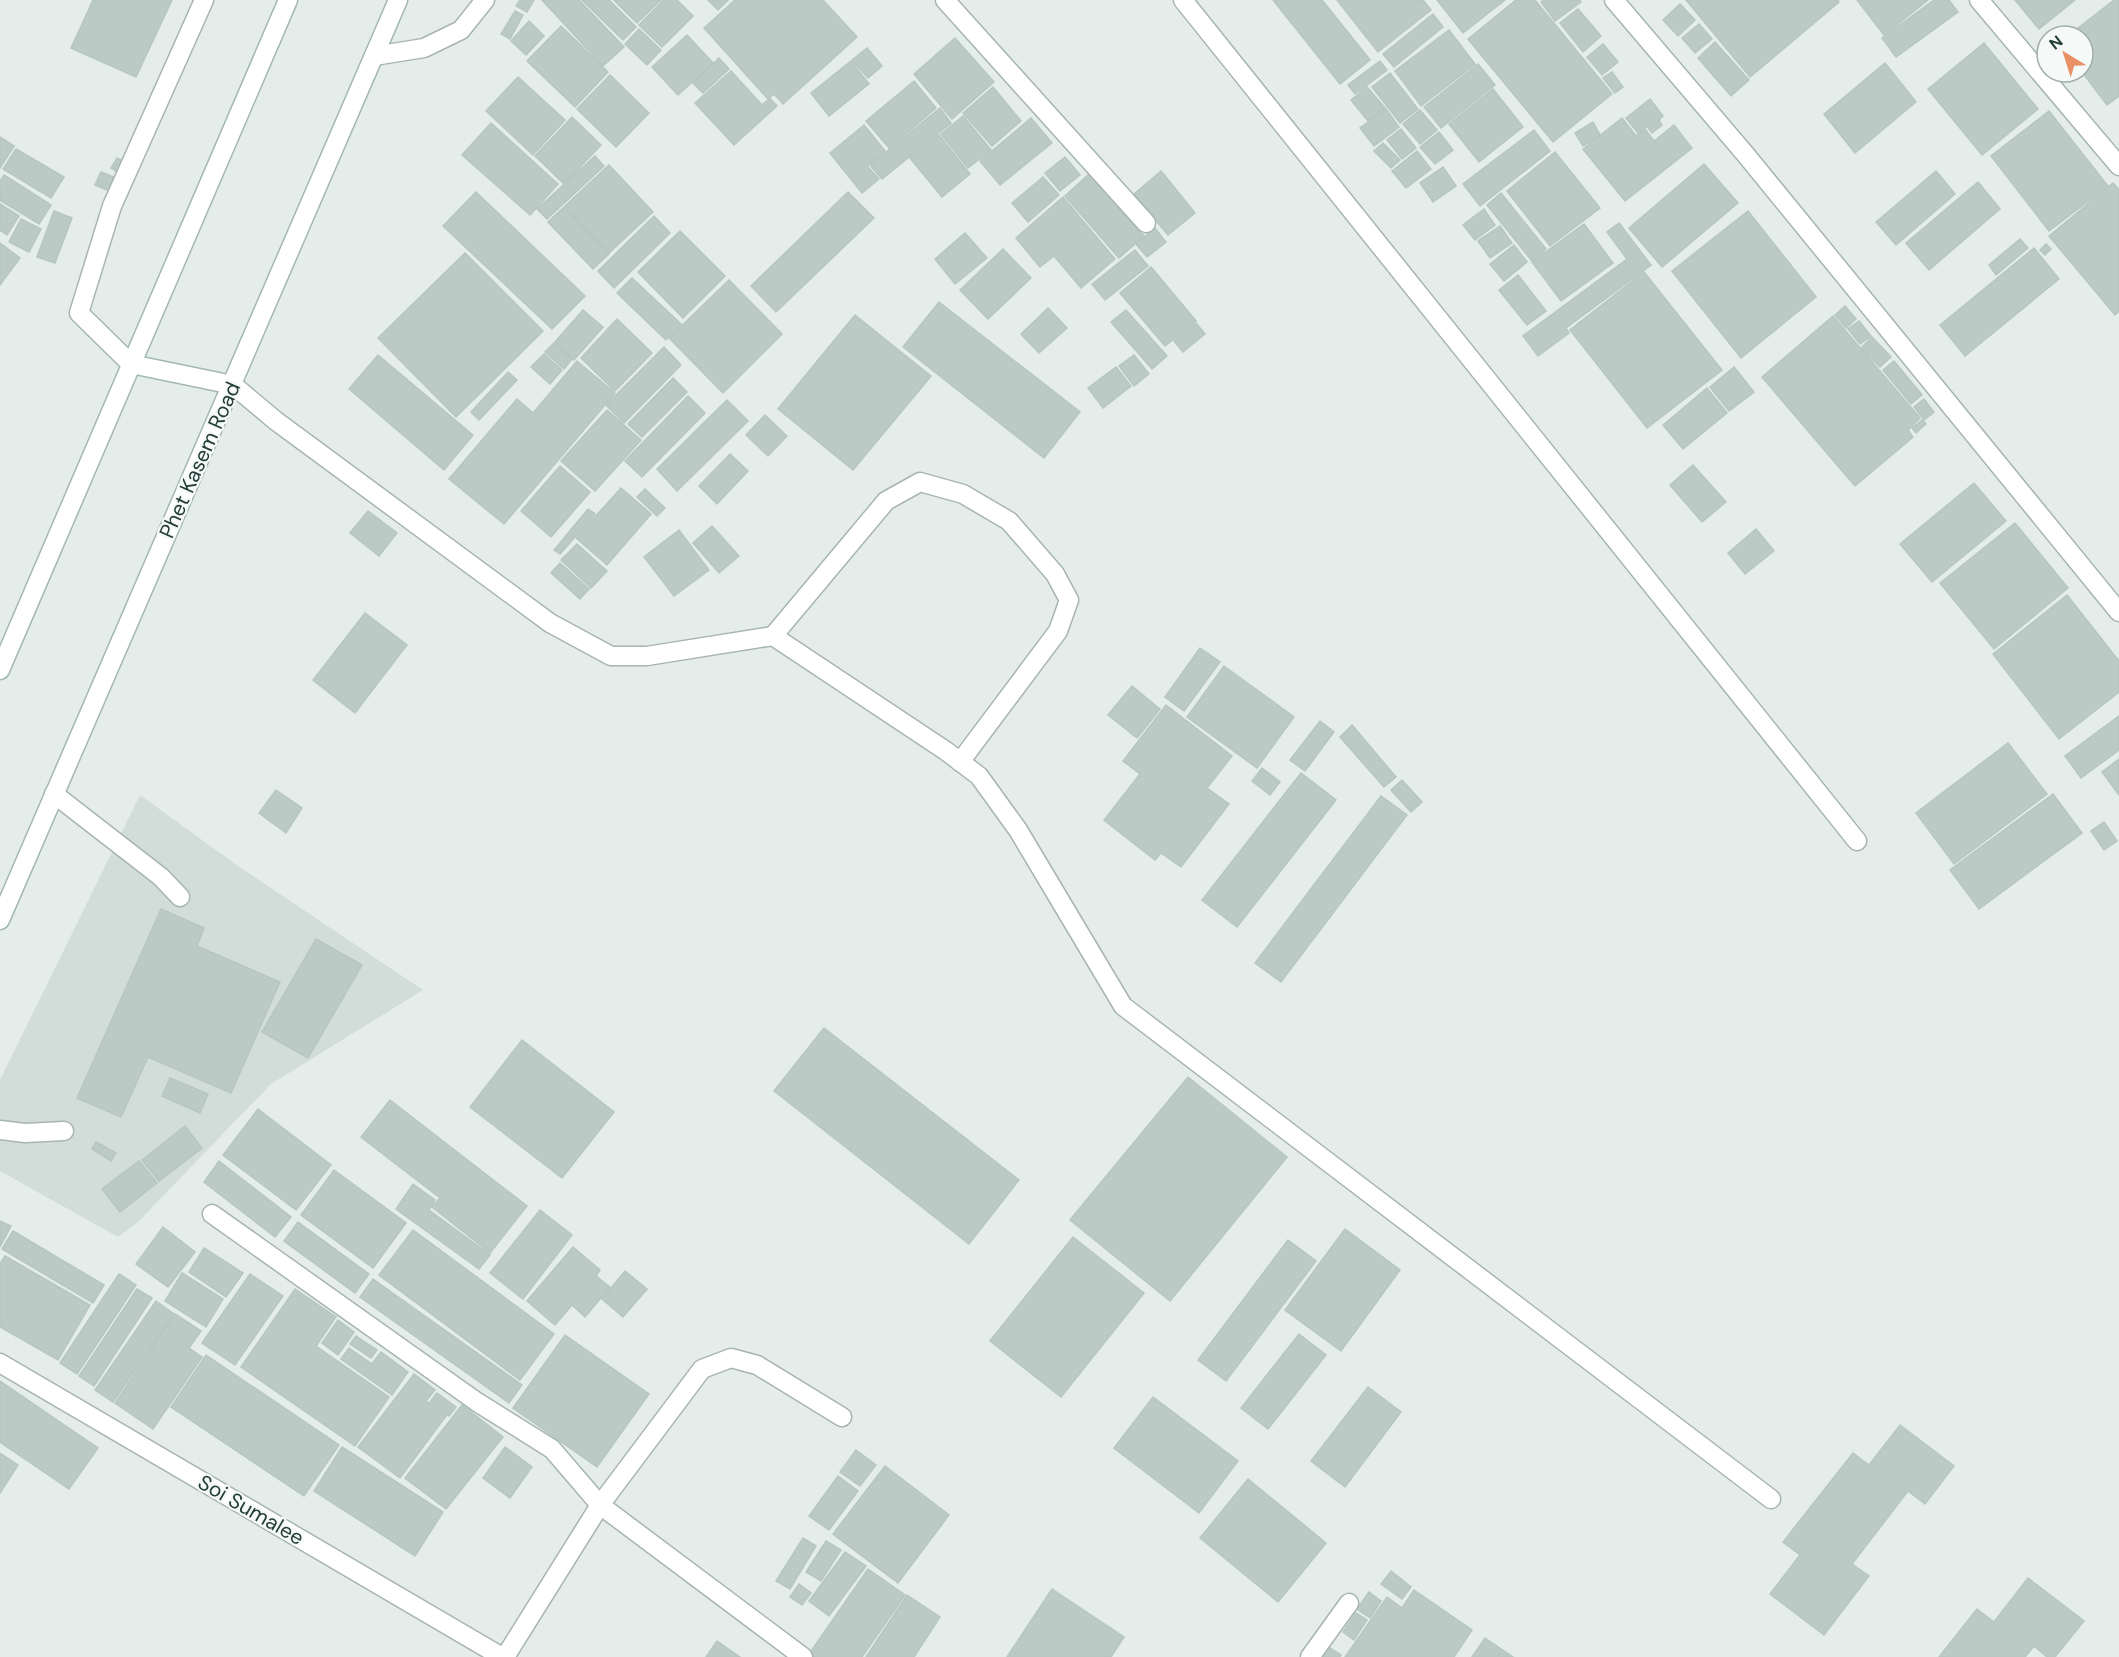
<svg xmlns="http://www.w3.org/2000/svg" width="2119" height="1657" font-family="'DM Sans',sans-serif">
  <style>
    .built { fill: #d2ddd9 }
    .building { fill: #bccac6; stroke: #b7c6c1; stroke-width: 1.5 }
    .lines { fill: none; stroke-linecap: round; stroke-linejoin: round }
    .service-casing { stroke: #a7b5b1; stroke-width: 21 }
    .minor-casing { stroke: #a7b5b1; stroke-width: 21 }
    .tertiary-casing { stroke: #a7b5b1; stroke-width: 21 }
    .secondary-casing { stroke: #a3b8b2; stroke-width: 21 }
    .service { stroke: #fff; stroke-width: 18 }
    .minor { stroke: #fff; stroke-width: 18 }
    .tertiary { stroke: #fff; stroke-width: 18 }
    .secondary { stroke: #fff; stroke-width: 18 }
    .labels { text-anchor: middle; dominant-baseline: central; stroke-width: 4.5; stroke-linejoin: round; paint-order: stroke }
    .street-label { font-size: 21px; fill: #243d39; stroke: #f5f9f7 }
  </style>
  <rect width="100%" height="100%" fill="#e4edea"/>
  <path class="built" d="M140 795 238 866 423 990 271 1084 138 1222 118 1237 0 1171V1080Z"/>
  <g class="building">
    <path d="M93 0H172L136 77 71 48Z"/>
    <path d="M520 0H534L527 12 516 6Z"/>
    <path d="M542 0H579L624 47 603 66Z"/>
    <path d="M582 0H609L636 27 623 40Z"/>
    <path d="M614 0H661L637 23Z"/>
    <path d="M664 0H677L693 16 662 47 639 25Z"/>
    <path d="M708 0H728L718 10Z"/>
    <path d="M735 0H823L857 37 783 104 774 94 768 99 704 28Z"/>
    <path d="M1273 0H1322L1370 60 1340 84Z"/>
    <path d="M1337 0H1423L1431 10 1378 52Z"/>
    <path d="M1437 0H1505L1463 33Z"/>
    <path d="M1516 0H1535L1612 94 1553 142 1468 39Z"/>
    <path d="M1544 0H1580L1581 2 1555 21 1541 2Z"/>
    <path d="M1686 0H1838L1839 2 1750 77Z"/>
    <path d="M1857 0H1928L1884 35Z"/>
    <path d="M1934 0H1949L1958 12 1896 57 1882 38Z"/>
    <path d="M2015 0H2075L2039 29Z"/>
    <path d="M2114 0H2119V96L2107 105 2082 72 2083 36H2068Z"/>
    <path d="M1680 4 1695 20 1678 36 1663 20Z"/>
    <path d="M1578 9 1601 36 1583 52 1560 23Z"/>
    <path d="M515 11 523 15 510 39 501 34Z"/>
    <path d="M1433 14 1443 27 1394 67 1383 54Z"/>
    <path d="M529 21 544 36 526 55 511 41Z"/>
    <path d="M1699 24 1712 39 1695 53 1682 38Z"/>
    <path d="M561 26 608 72 575 107 527 61Z"/>
    <path d="M639 29 661 50 647 65 625 44Z"/>
    <path d="M1449 30 1475 64 1421 106 1395 71Z"/>
    <path d="M687 35 713 63 678 95 652 67Z"/>
    <path d="M955 38 994 82 952 119 914 74Z"/>
    <path d="M1715 42 1749 80 1731 96 1698 58Z"/>
    <path d="M1984 43 2038 109 1982 155 1928 89Z"/>
    <path d="M1603 44 1618 62 1602 75 1587 57Z"/>
    <path d="M867 48 882 66 868 78 852 60Z"/>
    <path d="M719 58 729 69 703 93 693 83Z"/>
    <path d="M851 61 869 84 829 116 811 93Z"/>
    <path d="M1380 61 1387 70 1355 94 1348 85Z"/>
    <path d="M1885 63 1916 102 1855 153 1824 114Z"/>
    <path d="M1478 64 1495 85 1441 128 1424 107Z"/>
    <path d="M731 71 762 105 770 98 777 106 734 145 695 103Z"/>
    <path d="M1612 72 1623 87 1615 93 1603 78Z"/>
    <path d="M1390 73 1418 109 1400 123 1372 87Z"/>
    <path d="M610 75 649 113 616 147 577 109Z"/>
    <path d="M518 77 565 120 533 155 486 111Z"/>
    <path d="M914 81 936 108 889 148 866 121Z"/>
    <path d="M993 87 1021 121 992 146 963 113Z"/>
    <path d="M1367 87 1385 108 1368 121 1351 100Z"/>
    <path d="M1493 89 1523 127 1479 162 1449 124Z"/>
    <path d="M1650 99 1663 116 1659 120 1662 125 1652 133 1647 126 1638 133 1626 118Z"/>
    <path d="M940 108 951 123 882 179 870 165Z"/>
    <path d="M1386 109 1399 127 1374 146 1360 128Z"/>
    <path d="M1420 110 1437 130 1420 144 1403 124Z"/>
    <path d="M2049 111 2108 186 2049 231 1991 156Z"/>
    <path d="M963 116 991 150 968 168 941 134Z"/>
    <path d="M572 117 601 145 564 184 535 156Z"/>
    <path d="M1031 118 1052 143 1000 185 980 161Z"/>
    <path d="M1622 118 1636 136 1645 129 1654 141 1674 125 1692 148 1625 201 1583 149Z"/>
    <path d="M1593 122 1600 135 1583 146 1575 133Z"/>
    <path d="M491 123 558 184 530 215 462 155Z"/>
    <path d="M864 125 885 151 867 166 879 179 862 193 830 153Z"/>
    <path d="M1401 129 1416 148 1402 159 1387 140Z"/>
    <path d="M1534 130 1550 151 1480 206 1463 184Z"/>
    <path d="M1439 132 1453 150 1435 164 1420 147Z"/>
    <path d="M939 135 970 174 942 197 910 158Z"/>
    <path d="M0 137 14 146 0 168Z"/>
    <path d="M1383 143 1400 160 1391 168 1374 151Z"/>
    <path d="M16 149 64 177 51 198 3 169Z"/>
    <path d="M1417 151 1431 169 1406 188 1392 171Z"/>
    <path d="M1555 152 1600 208 1550 246 1507 191Z"/>
    <path d="M595 156 604 166 547 219 537 209Z"/>
    <path d="M1065 157 1080 175 1060 191 1045 173Z"/>
    <path d="M117 158 128 164 122 175 111 168Z"/>
    <path d="M1704 164 1738 203 1662 267 1629 228Z"/>
    <path d="M609 165 653 212 609 253 565 206Z"/>
    <path d="M1443 167 1456 186 1433 202 1420 183Z"/>
    <path d="M1161 171 1195 213 1168 235 1134 194Z"/>
    <path d="M1936 171 1955 194 1896 245 1876 222Z"/>
    <path d="M101 172 118 179 112 192 95 185Z"/>
    <path d="M1089 174 1144 236 1119 258 1065 196Z"/>
    <path d="M4 175 51 205 39 224 0 200V181Z"/>
    <path d="M1043 177 1059 195 1028 222 1012 203Z"/>
    <path d="M1978 182 2000 209 1929 270 1906 243Z"/>
    <path d="M2113 183 2119 190V311L2115 315 2049 236Z"/>
    <path d="M476 192 585 296 552 329 443 226Z"/>
    <path d="M848 192 874 218 776 312 751 286Z"/>
    <path d="M1501 193 1546 249 1532 261 1487 205Z"/>
    <path d="M1063 197 1115 259 1081 288 1054 256 1040 267 1016 238Z"/>
    <path d="M0 204 19 216 7 235 0 230Z"/>
    <path d="M564 207 609 254 593 269 548 222Z"/>
    <path d="M1484 209 1495 225 1475 240 1463 225Z"/>
    <path d="M54 211 72 218 55 263 37 257Z"/>
    <path d="M1748 211 1816 297 1741 358 1672 271Z"/>
    <path d="M654 216 670 233 614 288 598 271Z"/>
    <path d="M21 219 41 229 29 252 9 242Z"/>
    <path d="M1619 223 1651 265 1566 328 1569 333 1538 356 1523 336 1627 259 1607 232Z"/>
    <path d="M1584 224 1613 263 1561 301 1532 262Z"/>
    <path d="M1500 226 1512 243 1490 258 1478 241Z"/>
    <path d="M1155 228 1166 242 1147 257 1136 244Z"/>
    <path d="M680 231 725 276 683 318 638 272Z"/>
    <path d="M965 233 987 258 955 284 935 259Z"/>
    <path d="M2020 239 2028 248 1996 275 1989 265Z"/>
    <path d="M0 243 20 258 0 285Z"/>
    <path d="M2046 244 2051 249 2045 255 2040 250Z"/>
    <path d="M1514 245 1527 262 1504 281 1490 264Z"/>
    <path d="M2034 248 2059 279 1965 356 1940 325Z"/>
    <path d="M1003 249 1031 278 988 319 960 290Z"/>
    <path d="M1135 250 1148 266 1105 300 1092 284Z"/>
    <path d="M465 253 543 331 456 417 378 338Z"/>
    <path d="M1151 267 1196 321 1165 346 1120 293Z"/>
    <path d="M1644 272 1722 370 1647 428 1570 330Z"/>
    <path d="M1518 275 1546 311 1527 325 1499 290Z"/>
    <path d="M632 278 681 324 666 340 617 293Z"/>
    <path d="M729 280 782 334 723 393 669 338Z"/>
    <path d="M939 302 1080 412 1044 458 903 347Z"/>
    <path d="M1845 306 1856 319 1846 328 1835 315Z"/>
    <path d="M1048 308 1067 328 1039 353 1021 334Z"/>
    <path d="M583 310 603 327 574 360 555 342Z"/>
    <path d="M1126 310 1167 356 1152 369 1111 322Z"/>
    <path d="M855 315 931 376 853 470 778 409Z"/>
    <path d="M1833 316 1920 418 1908 430 1913 437 1855 486 1762 377Z"/>
    <path d="M617 319 652 353 615 391 581 358Z"/>
    <path d="M1859 321 1871 336 1860 344 1848 329Z"/>
    <path d="M1196 323 1205 334 1183 352 1174 341Z"/>
    <path d="M1872 337 1891 357 1880 367 1861 348Z"/>
    <path d="M554 343 572 359 564 369 545 352Z"/>
    <path d="M664 347 681 365 624 423 606 405Z"/>
    <path d="M544 354 562 370 550 384 531 367Z"/>
    <path d="M378 355 473 435 444 470 349 389Z"/>
    <path d="M1134 355 1149 374 1134 386 1119 366Z"/>
    <path d="M577 361 615 393 504 524 449 479 517 399 533 413Z"/>
    <path d="M1894 361 1922 395 1911 404 1883 370Z"/>
    <path d="M1116 367 1131 386 1103 408 1088 388Z"/>
    <path d="M1734 367 1754 392 1729 411 1710 387Z"/>
    <path d="M508 372 517 380 479 420 471 412Z"/>
    <path d="M673 378 687 392 642 437 628 424Z"/>
    <path d="M1707 388 1727 413 1683 449 1663 425Z"/>
    <path d="M688 396 705 413 642 477 625 461Z"/>
    <path d="M1924 399 1934 412 1924 420 1914 407Z"/>
    <path d="M727 400 748 421 677 491 657 469Z"/>
    <path d="M607 410 641 440 595 491 561 461Z"/>
    <path d="M765 415 787 436 768 456 746 435Z"/>
    <path d="M1922 420 1926 424 1916 433 1912 428Z"/>
    <path d="M730 454 748 471 717 504 699 486Z"/>
    <path d="M1693 465 1726 502 1702 522 1670 485Z"/>
    <path d="M560 466 590 492 551 537 521 511Z"/>
    <path d="M1974 483 2006 521 1932 582 1900 544Z"/>
    <path d="M621 488 651 514 607 565 576 538Z"/>
    <path d="M645 489 665 508 657 516 637 497Z"/>
    <path d="M588 509 595 514 560 554 554 550Z"/>
    <path d="M368 511 397 533 379 556 350 533Z"/>
    <path d="M2015 523 2068 588 1994 649 1940 583Z"/>
    <path d="M712 526 739 556 719 573 693 543Z"/>
    <path d="M1756 529 1774 551 1745 574 1728 553Z"/>
    <path d="M679 530 709 570 674 596 644 557Z"/>
    <path d="M577 544 607 571 591 588 561 560Z"/>
    <path d="M560 563 589 589 580 599 551 573Z"/>
    <path d="M2067 595 2119 661V692L2059 739 1993 654Z"/>
    <path d="M365 613 407 645 355 713 313 680Z"/>
    <path d="M1200 648 1220 662 1184 711 1165 697Z"/>
    <path d="M1224 666 1294 717 1257 768 1187 717Z"/>
    <path d="M1132 686 1160 709 1137 738 1108 715Z"/>
    <path d="M1166 705 1232 756 1207 788 1229 804 1181 867 1161 853 1155 860 1104 820 1140 774 1123 761Z"/>
    <path d="M2119 716V750L2081 778 2065 756Z"/>
    <path d="M1320 721 1334 732 1305 771 1290 760Z"/>
    <path d="M1352 725 1396 777 1384 787 1340 737Z"/>
    <path d="M2008 743 2047 794 1954 864 1916 813Z"/>
    <path d="M2119 759V795L2102 772Z"/>
    <path d="M1262 768 1280 782 1270 795 1252 781Z"/>
    <path d="M1301 773 1336 800 1237 927 1202 900Z"/>
    <path d="M1402 780 1422 802 1411 812 1391 790Z"/>
    <path d="M276 790 302 808 286 833 259 813Z"/>
    <path d="M2053 794 2082 833 1979 909 1950 870Z"/>
    <path d="M1381 796 1407 815 1281 982 1255 963Z"/>
    <path d="M2104 822 2117 841 2104 850 2091 831Z"/>
    <path d="M161 909 204 928 197 946 280 982 231 1093 148 1057 121 1117 77 1098Z"/>
    <path d="M316 939 362 965 308 1058 262 1032Z"/>
    <path d="M824 1028 1019 1180 969 1244 774 1091Z"/>
    <path d="M522 1040 614 1112 562 1178 470 1107Z"/>
    <path d="M1188 1077 1287 1157 1170 1301 1070 1220Z"/>
    <path d="M170 1078 208 1094 200 1113 162 1096Z"/>
    <path d="M390 1100 527 1206 490 1253 432 1207 440 1198 361 1137Z"/>
    <path d="M258 1109 331 1165 296 1210 223 1155Z"/>
    <path d="M185 1126 202 1148 159 1181 142 1160Z"/>
    <path d="M96 1142 116 1153 111 1161 92 1149Z"/>
    <path d="M139 1161 157 1183 120 1212 102 1189Z"/>
    <path d="M219 1161 291 1217 275 1237 204 1182Z"/>
    <path d="M334 1170 406 1223 373 1268 301 1215Z"/>
    <path d="M413 1184 435 1200 429 1210 490 1255 479 1269 396 1209Z"/>
    <path d="M540 1210 572 1235 523 1299 490 1273Z"/>
    <path d="M0 1221 11 1226 0 1247Z"/>
    <path d="M298 1222 369 1274 355 1293 284 1241Z"/>
    <path d="M163 1227 195 1252 168 1287 136 1264Z"/>
    <path d="M1345 1229 1400 1270 1341 1351 1285 1310Z"/>
    <path d="M413 1230 554 1334 520 1380 379 1275Z"/>
    <path d="M13 1231 104 1285 93 1303 2 1249Z"/>
    <path d="M1073 1237 1144 1293 1061 1397 990 1341Z"/>
    <path d="M1288 1240 1316 1261 1226 1381 1198 1360Z"/>
    <path d="M573 1247 600 1270 596 1276 610 1287 585 1317 572 1305 555 1325 527 1301Z"/>
    <path d="M204 1248 243 1273 226 1297 189 1272Z"/>
    <path d="M5 1256 90 1305 58 1360 0 1327V1264Z"/>
    <path d="M625 1271 647 1289 623 1317 602 1299Z"/>
    <path d="M182 1273 223 1299 206 1327 165 1301Z"/>
    <path d="M119 1274 136 1285 77 1374 60 1363Z"/>
    <path d="M250 1274 283 1296 235 1365 202 1343Z"/>
    <path d="M373 1279 522 1385 509 1403 360 1297Z"/>
    <path d="M137 1289 152 1298 94 1386 79 1376Z"/>
    <path d="M295 1289 336 1317 316 1346 389 1397 355 1446 241 1367Z"/>
    <path d="M156 1301 174 1314 113 1402 95 1390Z"/>
    <path d="M175 1314 201 1331 189 1348 202 1357 153 1429 115 1403Z"/>
    <path d="M338 1320 354 1332 338 1355 322 1343Z"/>
    <path d="M1299 1334 1326 1355 1268 1429 1241 1408Z"/>
    <path d="M565 1335 649 1394 597 1467 513 1408Z"/>
    <path d="M356 1336 377 1350 371 1358 350 1344Z"/>
    <path d="M349 1348 372 1364 381 1352 408 1372 392 1395 341 1359Z"/>
    <path d="M206 1355 339 1445 304 1496 171 1407Z"/>
    <path d="M414 1374 435 1390 426 1401 446 1416 400 1478 358 1447Z"/>
    <path d="M0 1381 98 1448 69 1489 0 1442Z"/>
    <path d="M1368 1387 1401 1412 1345 1487 1311 1461Z"/>
    <path d="M437 1393 456 1407 449 1416 430 1402Z"/>
    <path d="M1153 1397 1238 1461 1199 1513 1114 1448Z"/>
    <path d="M462 1405 503 1437 446 1509 405 1478Z"/>
    <path d="M1900 1425 1954 1466 1925 1504 1908 1491 1852 1564 1869 1576 1824 1635 1770 1594 1800 1555 1783 1542 1853 1453 1869 1465Z"/>
    <path d="M342 1447 443 1512 415 1556 314 1491Z"/>
    <path d="M505 1447 532 1467 510 1498 483 1478Z"/>
    <path d="M856 1450 876 1465 860 1486 840 1472Z"/>
    <path d="M0 1453 18 1465 0 1493Z"/>
    <path d="M885 1466 949 1515 898 1583 833 1534Z"/>
    <path d="M838 1476 858 1491 829 1530 809 1516Z"/>
    <path d="M1248 1479 1326 1543 1278 1602 1200 1538Z"/>
    <path d="M803 1538 816 1546 790 1589 776 1581Z"/>
    <path d="M826 1541 841 1550 821 1581 806 1572Z"/>
    <path d="M845 1552 866 1566 829 1616 809 1601Z"/>
    <path d="M868 1569 905 1595 862 1657H814L809 1654Z"/>
    <path d="M1391 1571 1411 1587 1402 1599 1381 1584Z"/>
    <path d="M2028 1578 2084 1621 2055 1657H2047L2034 1646 2025 1657H1939L1977 1609 1994 1622Z"/>
    <path d="M799 1584 811 1593 802 1605 790 1597Z"/>
    <path d="M1052 1589 1124 1637 1111 1657H1007Z"/>
    <path d="M1414 1590 1472 1630 1454 1657H1345L1387 1597 1402 1608Z"/>
    <path d="M1369 1592 1381 1601 1370 1618 1357 1609Z"/>
    <path d="M907 1595 940 1617 914 1657H866Z"/>
    <path d="M1356 1613 1367 1620 1354 1640 1343 1632Z"/>
    <path d="M1485 1638 1513 1657H1472Z"/>
    <path d="M717 1641 740 1657H706Z"/>
    <path d="M1327 1646 1341 1655 1340 1657H1320Z"/>
  </g>
  <g class="lines">
    <defs>
      <g id="service">
        <path d="M233 385 276 421 550 623 611 656H647L773 636 946 751 979 776 1018 830 1123 1006 1771 1499"/>
        <path d="M773 636 886 501 920 482 963 494 1009 521 1055 574 1069 600 1058 631 960 762"/>
        <path d="M54 794 161 877 180 897"/>
        <path d="M0 1130 25 1133 64 1131"/>
      </g>
      <g id="minor">
        <path d="M945 0 1146 223"/>
        <path d="M1183 0 1857 841"/>
        <path d="M1614 0 1746 155 2119 612"/>
        <path d="M1979 0 2119 166"/>
        <path d="M212 1214 477 1402 552 1449 600 1505 803 1657"/>
        <path d="M0 1363 502 1657"/>
        <path d="M505 1657 600 1505 702 1369 731 1358 757 1365 842 1417"/>
        <path d="M1310 1657 1349 1603"/>
      </g>
      <g id="tertiary">
        <path d="M374 56 424 48 461 30 485 0"/>
        <path d="M131 364 79 313 112 206 204 0"/>
      </g>
      <g id="secondary">
        <path d="M131 364 233 385"/>
        <path d="M0 670 288 0"/>
        <path d="M0 920 398 0"/>
      </g>
    </defs>
    <use href="#service" class="service-casing"/>
    <use href="#minor" class="minor-casing"/>
    <use href="#tertiary" class="tertiary-casing"/>
    <use href="#secondary" class="secondary-casing"/>
    <use href="#service" class="service"/>
    <use href="#minor" class="minor"/>
    <use href="#tertiary" class="tertiary"/>
    <use href="#secondary" class="secondary"/>
  </g>
  <g class="labels">
    <g class="street-label">
      <text transform="translate(200 460) rotate(-66)">Phet Kasem Road</text>
      <text transform="translate(251 1510) rotate(30)">Soi Sumalee</text>
    </g>
  </g>
  <g transform="translate(2065 54) rotate(322)"><circle r="28" fill="#f5f9f7" stroke="#a1aeab" stroke-width="1.5"/>
  <path d="M0-4.5L10 22L0 15L-10 22Z" fill="#ea9065"/>
  <text y="-9" font-size="16" font-weight="bold" text-anchor="middle" fill="#243d39">N</text>
  </g>
</svg>
